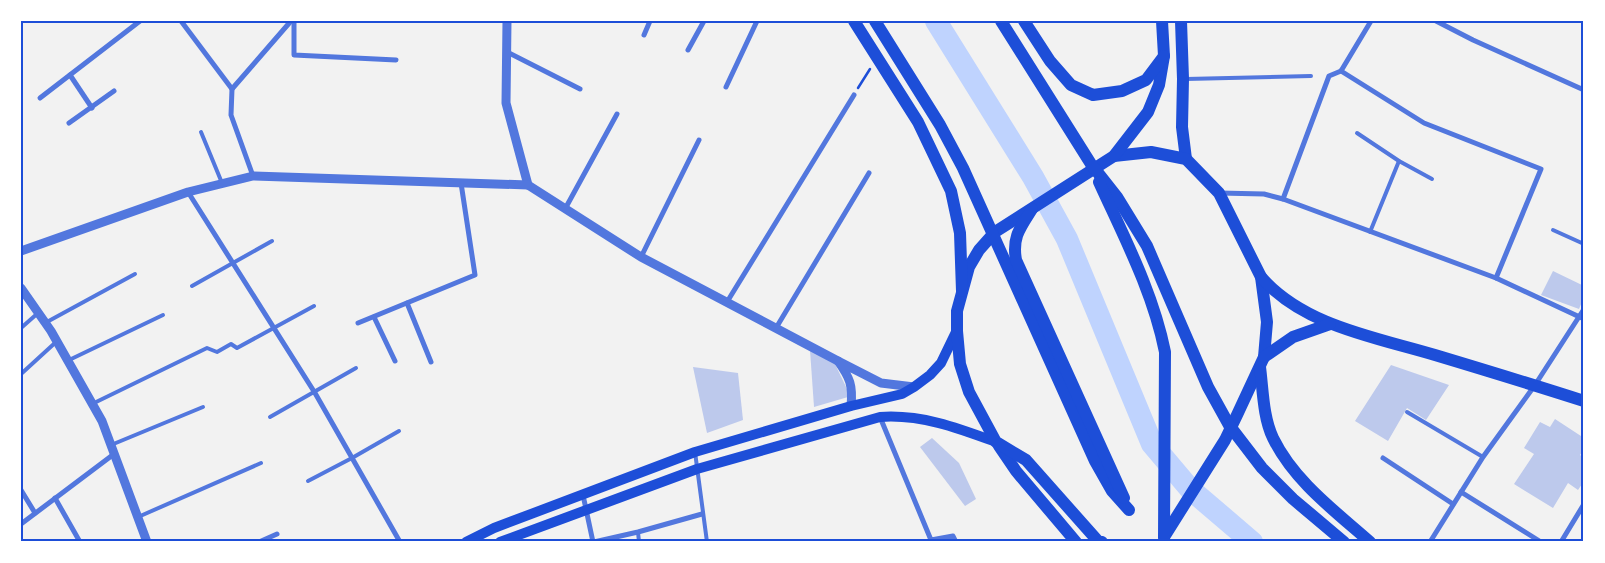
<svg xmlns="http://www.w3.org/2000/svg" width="1605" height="563" font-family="'DejaVu Sans',sans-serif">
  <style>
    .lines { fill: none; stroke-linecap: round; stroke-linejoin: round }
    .river { stroke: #bfd3fe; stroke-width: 22 }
    .building { fill: #bdc9ec }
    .path { stroke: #1d4ed8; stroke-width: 2.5 }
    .service { stroke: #5277de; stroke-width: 4 }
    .minor { stroke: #5277de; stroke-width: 5 }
    .tertiary { stroke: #5277de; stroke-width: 9 }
    .secondary { stroke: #1d4ed8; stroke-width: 10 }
    .primary { stroke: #1d4ed8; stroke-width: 12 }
    .trunk { stroke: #1d4ed8; stroke-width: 12 }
    .neatline { fill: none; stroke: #1d4ed8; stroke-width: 2 }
  </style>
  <rect width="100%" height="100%" fill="#f2f2f2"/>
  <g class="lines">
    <path class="river" d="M936 21 1033 177 1067 239 1152 444 1190 489 1252 542"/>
  </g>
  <g class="building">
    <path d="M1553 271 1584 286V297L1579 309 1541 295Z"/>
    <path d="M810 350 835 364 847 389 848 397 814 407Z"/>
    <path d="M1391 365 1449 385 1426 420 1407 408 1388 441 1355 421Z"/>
    <path d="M693 367 738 373 743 420 707 433Z"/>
    <path d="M1555 419 1584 438V449L1580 455 1584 458V481L1578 490 1568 483 1553 508 1514 484 1534 454 1524 448 1540 422 1550 427Z"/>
    <path d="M932 438 959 463 976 499 965 506 920 447Z"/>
  </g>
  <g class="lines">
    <path class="path" d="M858 88 870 69"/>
    <g class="service">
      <path d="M1186 79 1311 76"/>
      <path d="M201 132 222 183"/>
      <path d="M1357 133 1399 161 1432 179"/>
      <path d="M1553 230 1584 244"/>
      <path d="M1370 232 1399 161"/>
      <path d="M192 286 272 241"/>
      <path d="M45 323 135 274"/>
      <path d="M21 328 38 313"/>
      <path d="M67 361 163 315"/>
      <path d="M21 374 56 342"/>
      <path d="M92 404 207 348 217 352 231 344 237 348 314 306"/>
      <path d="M1407 412 1483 457"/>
      <path d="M270 417 356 368"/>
      <path d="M111 445 203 407"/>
      <path d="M695 452 707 542"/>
      <path d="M308 481 352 458 399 431"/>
      <path d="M138 517 261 463"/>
      <path d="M638 532 639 542"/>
    </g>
    <g class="minor">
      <path d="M181 21 232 89"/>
      <path d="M294 21V55L396 60"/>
      <path d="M1436 21 1473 40 1584 90"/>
      <path d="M644 35 650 21"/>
      <path d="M688 50 704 21"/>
      <path d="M507 52 580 89"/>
      <path d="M1341 71 1424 123 1541 169 1496 278"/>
      <path d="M70 75 92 108"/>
      <path d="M726 87 757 21"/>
      <path d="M40 98 140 21"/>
      <path d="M69 123 114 91"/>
      <path d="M253 176 231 115 232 89 291 21"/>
      <path d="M188 192 315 393 400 542"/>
      <path d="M1219 193 1264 194 1283 199 1496 278 1584 319"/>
      <path d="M1283 199 1329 76 1341 71 1371 21"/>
      <path d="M565 209 617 114"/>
      <path d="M641 257 699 140"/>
      <path d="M727 302 854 95"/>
      <path d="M407 303 431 362"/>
      <path d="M374 317 395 361"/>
      <path d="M358 323 475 275 461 183"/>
      <path d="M776 328 869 173"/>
      <path d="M880 417 931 540 953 536 956 542"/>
      <path d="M1383 458 1453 504"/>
      <path d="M21 490 35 513"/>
      <path d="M1461 492 1541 542"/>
      <path d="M583 495 593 542"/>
      <path d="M55 498 80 542"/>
      <path d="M21 524 114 454"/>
      <path d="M259 542 277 534"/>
      <path d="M594 542 638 532 702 514"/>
      <path d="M1430 542 1483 457 1535 385 1584 309"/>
      <path d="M1561 542 1584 504"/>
    </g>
    <g class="tertiary">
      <path d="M507 21 506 103 528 185"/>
      <path d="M21 251 188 192 253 176 528 185 641 257 838 361"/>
      <path d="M21 288 51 331 102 421 147 542"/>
      <path d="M851 406C853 385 850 378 838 361L881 383 914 387"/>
    </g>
    <g class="secondary">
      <path d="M466 542 494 528 695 452 851 406 902 394 914 387 930 375 941 363 956 332"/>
      <path d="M500 542 697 469 880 417C921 414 958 428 996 442"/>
    </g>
    <g class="primary">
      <path d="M1181 21 1183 79 1182 127 1186 159"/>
      <path d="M1114 156 1151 152 1186 159 1219 193 1261 277 1267 322 1264 357 1237 415 1225 440 1164 537"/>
      <path d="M1261 277C1304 326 1375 337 1435 355 1485 370 1534 385 1584 401"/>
      <path d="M1264 357 1293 337 1330 324"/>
      <path d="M999 446 1016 471 1076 542"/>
      <path d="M1102 542 1097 540 1026 460 996 442 969 392 960 364 957 331V311L969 267 979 250 995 232 1114 156 1148 112 1159 85 1164 56 1162 21"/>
    </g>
    <g class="trunk">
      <path d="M854 21 918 122 951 191 960 233 962 291"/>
      <path d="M875 21 940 125 963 168 1095 461 1112 491 1129 510"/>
      <path d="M1001 21 1091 164 1117 197 1147 246 1208 387 1229 425 1262 468 1293 499 1344 542"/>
      <path d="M1024 21 1050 61 1071 85 1093 95 1122 91 1146 80 1164 56"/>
      <path d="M1099 182C1124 237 1153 292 1165 352L1164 537"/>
      <path d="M1032 209C1020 228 1012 237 1016 260L1124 498"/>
      <path d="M1260 367C1263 390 1263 417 1273 438 1294 481 1335 511 1370 542"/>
    </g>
  </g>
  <rect width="1605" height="563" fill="none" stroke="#ffffff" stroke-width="45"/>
  <rect x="22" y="22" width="1560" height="518" class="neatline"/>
</svg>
